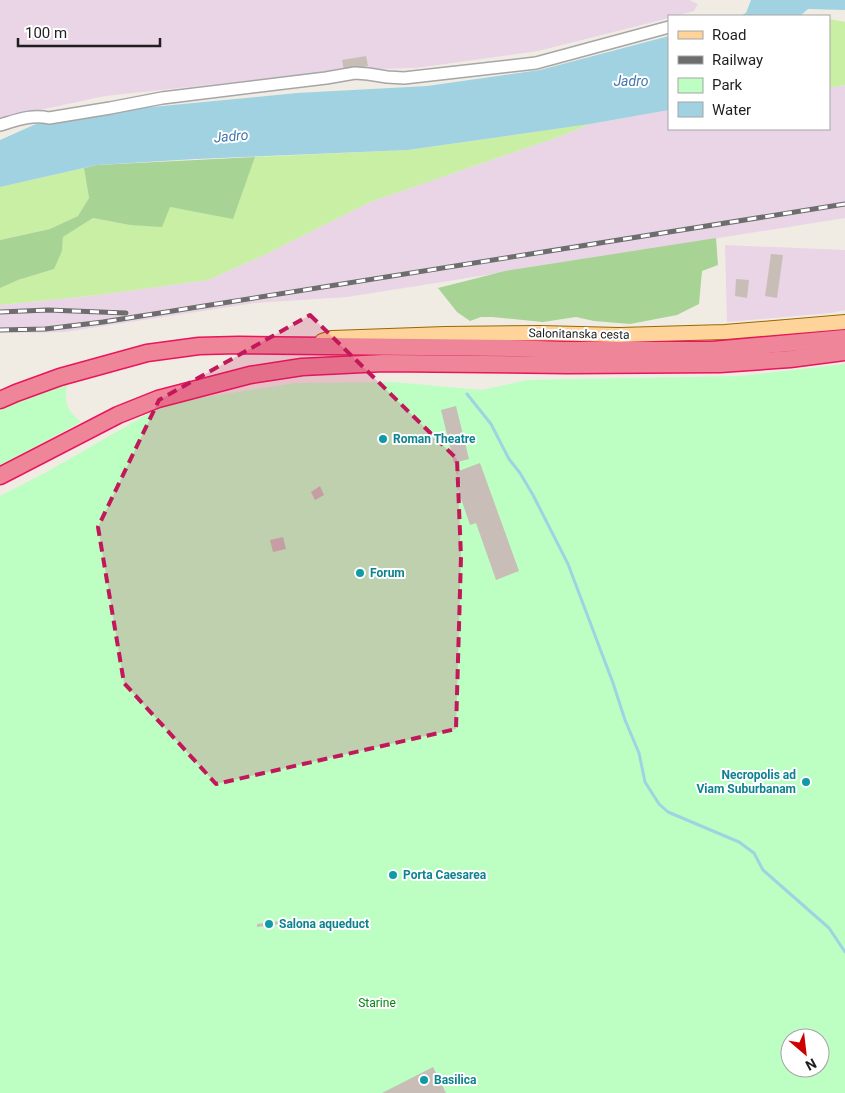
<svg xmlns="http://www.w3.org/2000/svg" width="845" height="1093" font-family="Roboto,sans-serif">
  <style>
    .industrial { fill: #ead5e6 }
    .grass { fill: #c9efa5 }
    .forest { fill: #a7d395 }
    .park { fill: #bdfec3; fill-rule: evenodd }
    .water { fill: #a0d2e2 }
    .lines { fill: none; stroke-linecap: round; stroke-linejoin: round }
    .stream { stroke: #a0d2e2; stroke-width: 3 }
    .building { fill: #c9beb7 }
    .minor-casing { stroke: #a6a6a6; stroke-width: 14 }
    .major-casing { stroke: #996800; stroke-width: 16 }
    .highway-casing { stroke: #ea155c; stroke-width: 19 }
    .minor { stroke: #fff; stroke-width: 11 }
    .major { stroke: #ffd49a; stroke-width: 14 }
    .highway { stroke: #ee8598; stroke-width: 16 }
    .rail-casing { stroke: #6d6d6d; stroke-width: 5 }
    .rail { stroke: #fff; stroke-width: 3; stroke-dasharray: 9; stroke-linecap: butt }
    .marked { fill: #c2185b; fill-opacity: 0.2; stroke: #c2185b; stroke-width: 4; stroke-dasharray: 10 6; stroke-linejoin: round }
    .culture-dot { fill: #0f9aa8; stroke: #fff; stroke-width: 2 }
    .labels { text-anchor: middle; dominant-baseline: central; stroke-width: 4; stroke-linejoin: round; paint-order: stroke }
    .street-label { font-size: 12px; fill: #1f1f1f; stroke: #fff }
    .culture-label { font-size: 12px; font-weight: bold; fill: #0d838f; stroke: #fff; text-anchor: start }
    .park-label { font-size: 12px; fill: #02870e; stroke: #fff }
    .water-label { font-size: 14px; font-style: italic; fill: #4077af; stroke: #fff }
  </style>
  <rect width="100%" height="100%" fill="#f0ece4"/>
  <g class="industrial">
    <path d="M0 0H689L698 4 694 11 675 16H669V18L538 51 416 68 373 69 300 75 105 96 26 113 0 122Z"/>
    <path d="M845 85V218L347 297 255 303 65 332 32 333 0 332V305L98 295 208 280 264 255 370 202 561 136 590 124 669 110V129H829V88Z"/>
    <path d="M725 245 845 250V310L831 313 727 322Z"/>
  </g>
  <g class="grass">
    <path d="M829 19 845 22V85L829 88Z"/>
    <path d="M590 124 561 136 370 202 264 255 208 280 98 295 0 305V288L18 280 53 269 62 251 63 237 93 218 130 225 170 207 233 218 255 157 409 150Z"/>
    <path d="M84 168 89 198 78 216 50 229 0 240V187Z"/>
  </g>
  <g class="forest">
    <path d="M255 157 233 219 170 207 162 227 130 225 93 218 63 237 62 251 54 269 18 280 0 288V240L50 229 78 216 89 198 84 168 97 165Z"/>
    <path d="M716 238 718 265 702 271 699 304 677 315 630 324 594 321 576 317 543 322 492 317H481L470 321 457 312 438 288 505 271Z"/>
  </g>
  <g class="park">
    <path d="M845 364V1093H0V496L43 474 167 403 296 383 393 382 482 390 527 380 739 376ZM790 1038H820V1068H790Z"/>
    <path d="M67 383C65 403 65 408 81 422L0 466V410L45 389Z"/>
  </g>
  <g class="water">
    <path d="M751 0H845V10L808 9 800 16H740L746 13Z"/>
    <path d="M669 36V110L590 124 408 150 196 159 97 165 0 187V140L36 124 110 111 297 93 427 86 540 70Z"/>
  </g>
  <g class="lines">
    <path class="stream" d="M467 394 491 424 509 459 520 473 533 495 568 564 613 683 625 720 639 753 645 782 659 804 668 812 739 842 754 853 763 870 829 928 845 952"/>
  </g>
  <g class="building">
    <path d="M366 56 368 66 344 70 342 60Z"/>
    <path d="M771 254 783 255 777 298 765 296Z"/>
    <path d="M736 279 749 280 747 298 735 296Z"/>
    <path d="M456 406 469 459 454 463 441 410Z"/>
    <path d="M480 463 519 571 496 580 476 523 470 525 457 487 461 486 456 472Z"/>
    <path d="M320 486 324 495 315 500 311 492Z"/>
    <path d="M283 537 286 549 273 552 270 540Z"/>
    <path d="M280 921V924L257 927V924Z"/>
    <path d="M433 1067 446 1093H382Z"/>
  </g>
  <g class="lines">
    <defs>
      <path id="minor" d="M0 125C17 120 32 114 49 118L110 108 162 98 326 78 355 73 368 74 387 77 404 78 536 63 669 27"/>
      <path id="major" d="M322 341 332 338 445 334 540 333 619 335 725 332 845 322"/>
      <g id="highway">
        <path d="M0 400 16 393 60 377 147 353 199 346 239 345 510 348 564 350H712L845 338"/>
        <path d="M0 476 118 415 158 399 250 375 302 367 384 363 568 365 720 364 790 359 845 352"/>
      </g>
    </defs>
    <use href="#minor" class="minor-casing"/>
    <use href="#major" class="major-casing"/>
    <use href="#highway" class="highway-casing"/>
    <use href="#minor" class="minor"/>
    <use href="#major" class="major"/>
    <use href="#highway" class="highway"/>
    <defs>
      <g id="rail">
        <path d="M0 312 48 310 126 313"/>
        <path d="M0 330 45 329 103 322 845 204"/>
      </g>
    </defs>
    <use href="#rail" class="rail-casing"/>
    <use href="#rail" class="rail"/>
  </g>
  <path class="marked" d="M310 315 457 459 461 557 456 729 216 784 124 683 98 527 159 400Z"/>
  <g class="culture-dot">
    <circle cx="383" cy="439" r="5"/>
    <circle cx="360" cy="573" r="5"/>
    <circle cx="806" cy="782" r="5"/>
    <circle cx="393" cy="875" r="5"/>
    <circle cx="269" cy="924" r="5"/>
    <circle cx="424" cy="1080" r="5"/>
  </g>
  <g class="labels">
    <g class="street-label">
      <text transform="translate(579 334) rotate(1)">Salonitanska cesta</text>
    </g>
    <g class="culture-label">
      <text x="393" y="439">Roman Theatre</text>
      <text x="370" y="573">Forum</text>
      <text x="796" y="775" text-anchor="end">Necropolis ad<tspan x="796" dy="14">Viam Suburbanam</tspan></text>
      <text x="403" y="875">Porta Caesarea</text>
      <text x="279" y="924">Salona aqueduct</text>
      <text x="434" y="1080">Basilica</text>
    </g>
    <g class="park-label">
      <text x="377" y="1003">Starine</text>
    </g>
    <g class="water-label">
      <text x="631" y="81">Jadro</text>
      <text transform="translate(231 136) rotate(-5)">Jadro</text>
    </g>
  </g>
  <rect x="668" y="15" width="162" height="115" fill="#ffffff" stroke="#a5a5a5"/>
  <rect x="678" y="31" width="25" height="8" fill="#ffd49a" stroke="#a5a5a5"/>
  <text x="712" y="40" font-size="15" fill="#1f1f1f">Road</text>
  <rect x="678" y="56" width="25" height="8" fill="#6d6d6d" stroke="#a5a5a5"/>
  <text x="712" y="65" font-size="15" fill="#1f1f1f">Railway</text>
  <rect x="678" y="78" width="25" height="15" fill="#bdfec3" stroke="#a5a5a5"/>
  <text x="712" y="90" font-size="15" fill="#1f1f1f">Park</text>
  <rect x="678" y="102" width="25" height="15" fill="#a0d2e2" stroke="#a5a5a5"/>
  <text x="712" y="115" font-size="15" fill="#1f1f1f">Water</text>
  <g transform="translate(805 1053) rotate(152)"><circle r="24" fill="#ffffff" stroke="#a5a5a5"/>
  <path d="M0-4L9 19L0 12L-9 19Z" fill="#cd0200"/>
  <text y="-8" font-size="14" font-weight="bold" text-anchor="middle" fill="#1f1f1f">N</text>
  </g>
  <path d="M18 38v8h142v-8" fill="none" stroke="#1f1f1f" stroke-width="2.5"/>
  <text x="25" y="38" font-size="15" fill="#1f1f1f" stroke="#ffffff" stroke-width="4" paint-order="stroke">100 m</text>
</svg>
